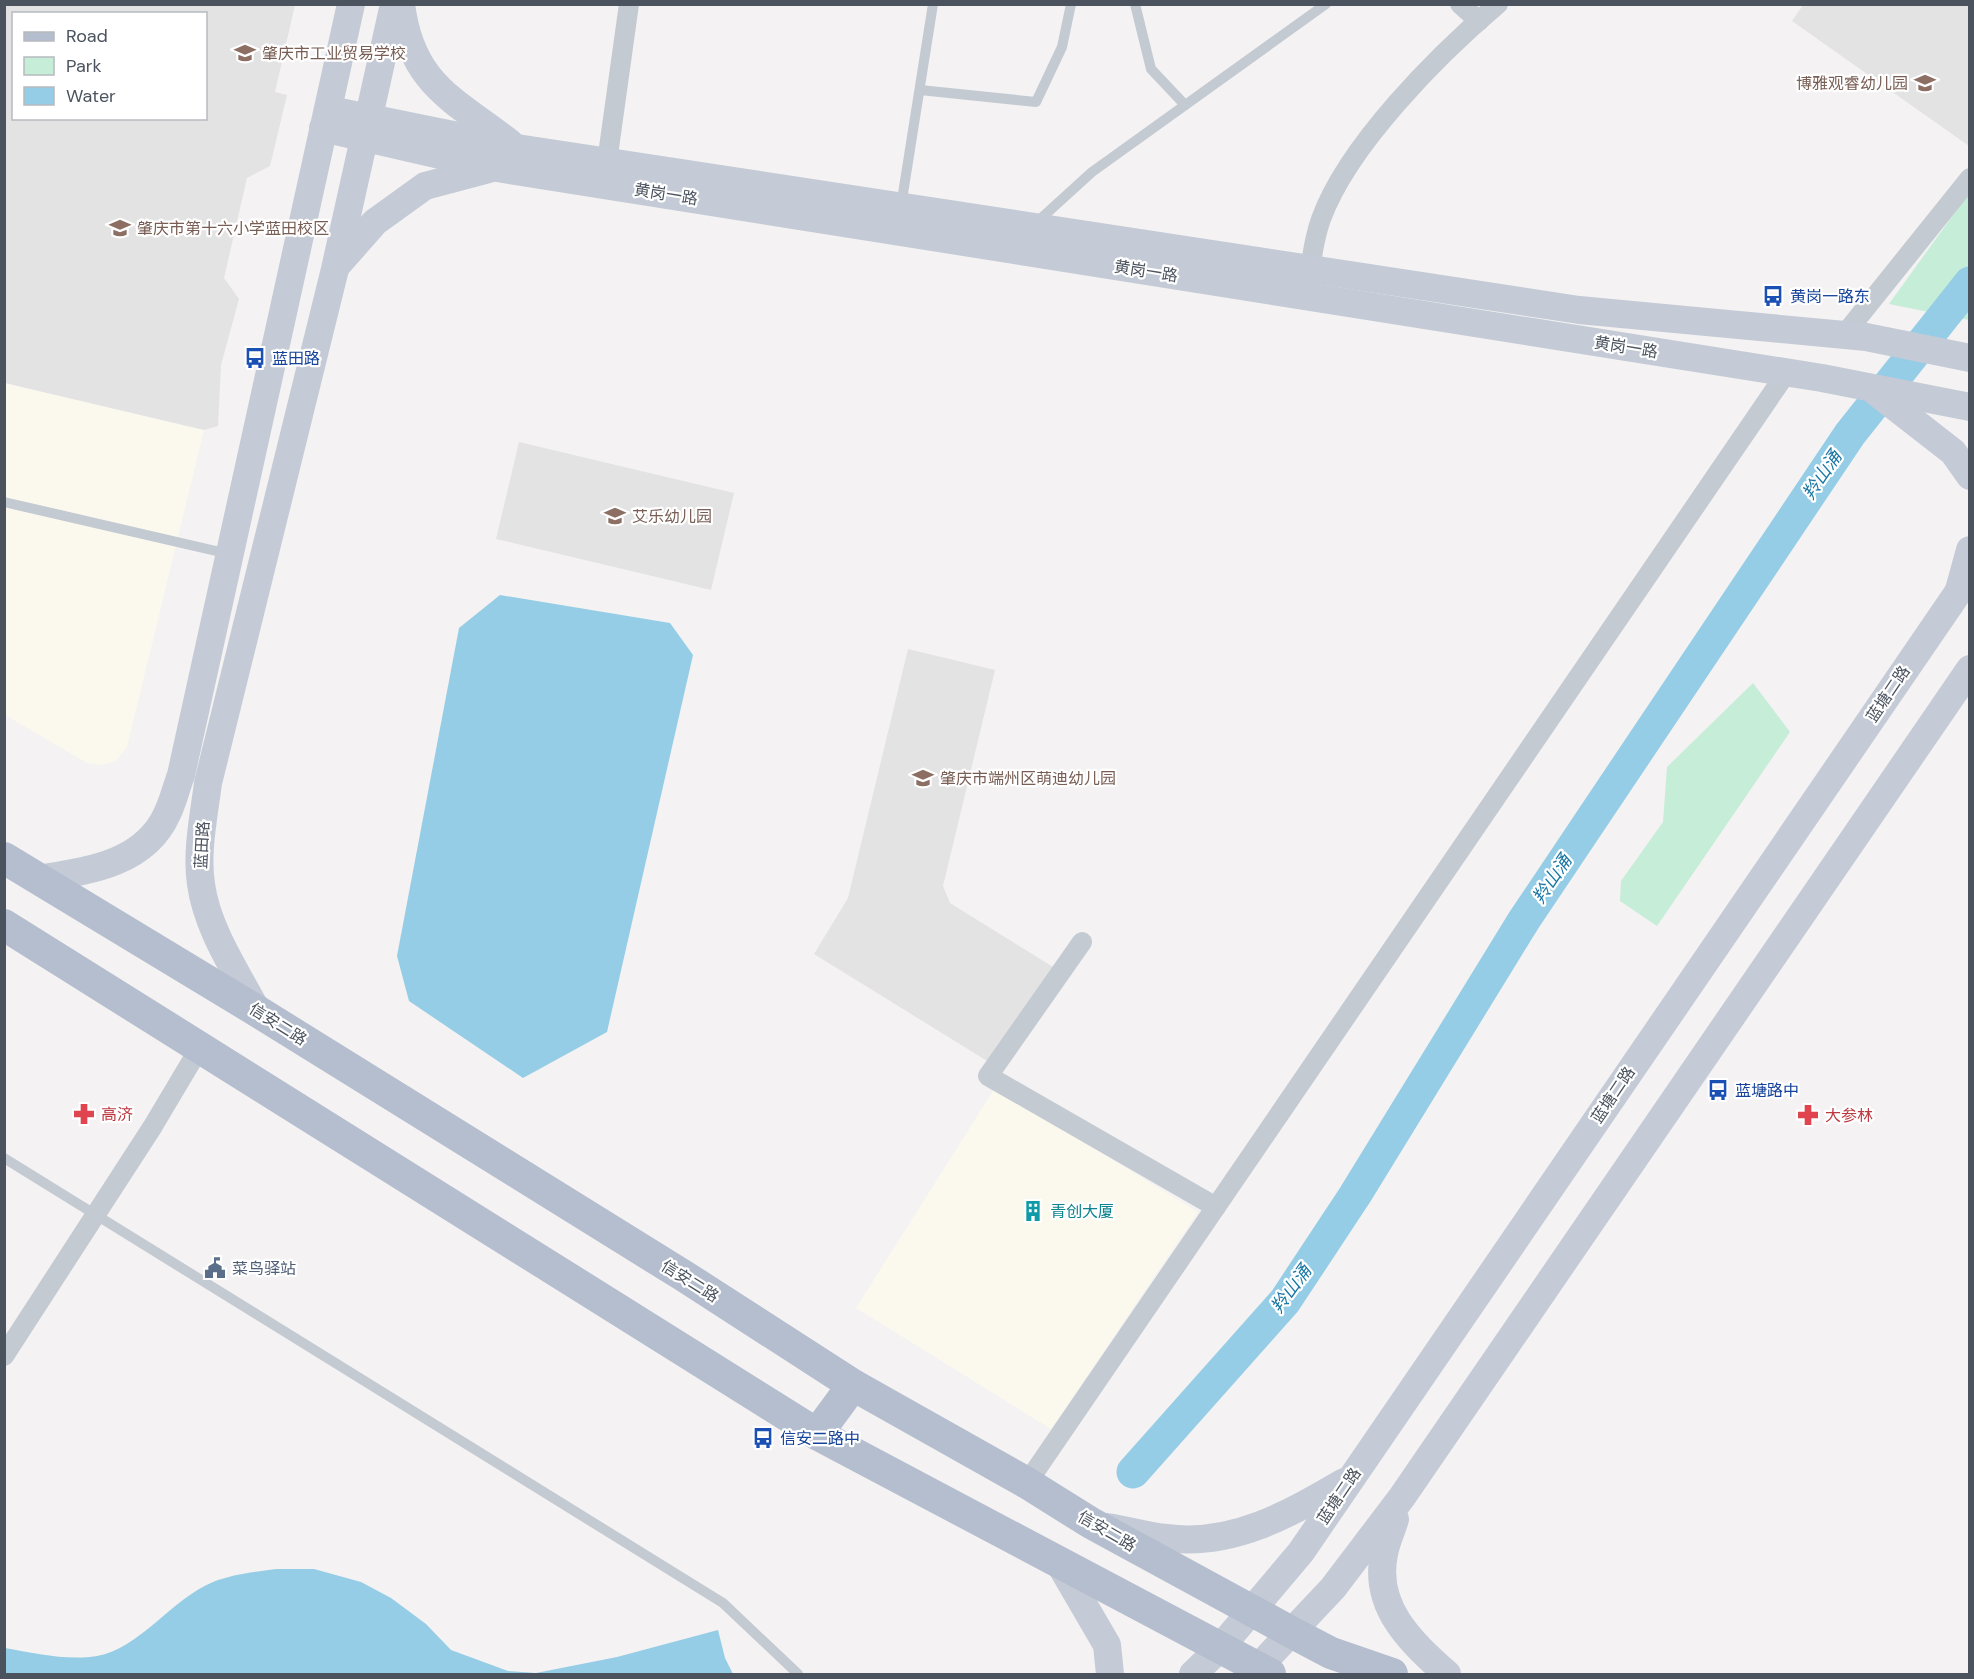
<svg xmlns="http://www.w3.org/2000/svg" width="1974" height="1679" font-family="'DM Sans','Noto Sans SC',sans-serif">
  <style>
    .commercial { fill: #fbf9ee }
    .education { fill: #e4e3e3; fill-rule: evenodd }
    .green { fill: #c5edd8 }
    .water { fill: #95cde6 }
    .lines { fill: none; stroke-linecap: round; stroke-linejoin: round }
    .river { stroke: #95cde6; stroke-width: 33 }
    .service { stroke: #c4cad2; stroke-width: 10 }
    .minor { stroke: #c4cad2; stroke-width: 20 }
    .secondary { stroke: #c4cbd6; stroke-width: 28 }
    .primary { stroke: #b4bece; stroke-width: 32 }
    .labels { text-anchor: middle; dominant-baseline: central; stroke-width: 4.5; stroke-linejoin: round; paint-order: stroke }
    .education-label { font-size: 16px; fill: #785e54; stroke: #fff; text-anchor: start }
    .street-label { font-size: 16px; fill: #4b535e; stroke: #fff }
    .transit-label { font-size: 16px; fill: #164399; stroke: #fff; text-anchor: start }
    .health-label { font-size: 16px; fill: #be3a42; stroke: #fff; text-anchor: start }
    .culture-label { font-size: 16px; fill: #0d838f; stroke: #fff; text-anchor: start }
    .service-label { font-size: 16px; fill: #4e5e75; stroke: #fff; text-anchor: start }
    .water-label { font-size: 18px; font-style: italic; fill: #1877a3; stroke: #fff }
  </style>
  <rect width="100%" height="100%" fill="#f4f2f2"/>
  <g class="commercial">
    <path d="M5 383 204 430 127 747 117 760 103 765 87 763 5 715Z"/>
    <path d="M995 1088 1198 1212 1051 1429 856 1308Z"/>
  </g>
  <g class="education">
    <path d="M5 4 295 5 275 92 287 95 270 166 247 178 224 278 239 299 221 365 218 426 204 430 5 383ZM14 14H206V118H14Z"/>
    <path d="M1803 5H1969V146L1792 21Z"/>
    <path d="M519 442 734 493 711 590 496 539Z"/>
    <path d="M908 649 995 670 943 886 950 903 1058 970 992 1064 814 954 848 898Z"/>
  </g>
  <g class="green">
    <path d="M1969 193V320L1889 304Z"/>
    <path d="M1753 683 1790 732 1657 926 1620 901 1621 881 1663 822 1667 767Z"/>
  </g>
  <g class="water">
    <path d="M500 595 670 623 693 655 607 1032 523 1078 409 1001 397 956 459 628Z"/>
    <path d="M276 1569H314L361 1582 391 1598 426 1624 451 1650 508 1671 536 1673 617 1657 718 1630 725 1658 733 1674H5V1648C34 1653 67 1661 97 1656 139 1649 173 1598 213 1582 233 1574 255 1572 276 1569Z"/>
  </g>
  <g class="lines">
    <path class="river" d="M1133 1472 1285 1301 1355 1195 1524 920 1850 434 1970 283"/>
    <g class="service">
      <path d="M1135 4 1151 69 1185 105"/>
      <path d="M920 90 1036 102 1062 47 1071 4"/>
      <path d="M901 206 933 4"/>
      <path d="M1037 222 1092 172 1326 4"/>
      <path d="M4 502 229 554"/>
      <path d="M4 1158 723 1603 798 1674"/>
    </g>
    <g class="minor">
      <path d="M1460 4 1479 21"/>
      <path d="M607 162 629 4"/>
      <path d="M1309 282C1311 260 1314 239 1321 219 1348 145 1438 55 1498 4"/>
      <path d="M1844 335 1970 178"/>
      <path d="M1082 942 988 1076 1216 1207"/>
      <path d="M4 1356 153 1126 200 1047"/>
      <path d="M1027 1483 1787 372"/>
    </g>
    <g class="secondary">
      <path d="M401 4C411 84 453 99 510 143"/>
      <path d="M335 111 517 148 1579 310 1866 337 1970 358"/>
      <path d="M323 128 497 168 1822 378 1970 407"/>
      <path d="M338 264 375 222 425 186 489 169"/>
      <path d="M1876 392 1953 452 1970 476"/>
      <path d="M1959 590 1970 550"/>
      <path d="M37 879C86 871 144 865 167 814 173 802 176 788 181 775L351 4"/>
      <path d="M257 1011C236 971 207 929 201 884 196 852 204 815 208 783L335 269 394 4"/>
      <path d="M1395 1519C1392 1530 1386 1542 1384 1554 1373 1607 1411 1642 1447 1674"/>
      <path d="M1107 1527C1127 1530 1147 1536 1166 1538 1233 1547 1289 1514 1344 1482"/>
      <path d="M1061 1566 1107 1645 1110 1674"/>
      <path d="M1193 1674 1220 1648 1301 1552 1970 575"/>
      <path d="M1252 1674 1333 1588 1402 1497 1970 669"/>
    </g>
    <g class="primary">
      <path d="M4 858 257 1011 684 1276 853 1385 1027 1483 1091 1523 1291 1632 1331 1653 1392 1674"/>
      <path d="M4 925 817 1434 1270 1674"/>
      <path d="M817 1434 853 1385"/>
    </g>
  </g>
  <defs>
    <symbol id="university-bare" viewBox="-9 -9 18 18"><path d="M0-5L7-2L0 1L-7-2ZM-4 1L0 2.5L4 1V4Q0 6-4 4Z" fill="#8d6e63" stroke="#fff" stroke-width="2.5" paint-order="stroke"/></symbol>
    <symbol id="school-bare" viewBox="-9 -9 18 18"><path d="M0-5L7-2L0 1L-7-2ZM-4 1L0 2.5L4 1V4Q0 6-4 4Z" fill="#8d6e63" stroke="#fff" stroke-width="2.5" paint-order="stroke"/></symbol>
    <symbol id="bus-bare" viewBox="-9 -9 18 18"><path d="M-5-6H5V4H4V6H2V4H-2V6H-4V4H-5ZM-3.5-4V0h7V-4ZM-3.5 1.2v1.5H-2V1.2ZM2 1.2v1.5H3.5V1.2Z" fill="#1a4fb4" stroke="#fff" stroke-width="2.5" paint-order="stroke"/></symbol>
    <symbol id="pharmacy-bare" viewBox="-9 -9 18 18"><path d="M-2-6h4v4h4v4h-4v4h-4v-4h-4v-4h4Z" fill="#e0444e" stroke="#fff" stroke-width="2.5" paint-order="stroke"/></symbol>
    <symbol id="building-bare" viewBox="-9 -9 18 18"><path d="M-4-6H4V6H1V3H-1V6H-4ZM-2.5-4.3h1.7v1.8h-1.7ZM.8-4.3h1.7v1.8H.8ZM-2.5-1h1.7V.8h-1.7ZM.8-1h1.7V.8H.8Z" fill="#0f9aa8" stroke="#fff" stroke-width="2.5" paint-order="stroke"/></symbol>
    <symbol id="civic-bare" viewBox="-9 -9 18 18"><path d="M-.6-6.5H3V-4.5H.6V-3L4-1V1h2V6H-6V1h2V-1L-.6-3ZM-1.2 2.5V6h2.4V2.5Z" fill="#5c6f8a" stroke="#fff" stroke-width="2.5" paint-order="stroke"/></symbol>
  </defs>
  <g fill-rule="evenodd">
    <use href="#university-bare" x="230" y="38" width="30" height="30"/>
    <use href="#school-bare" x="1910" y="68" width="30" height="30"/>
    <use href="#school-bare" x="105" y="213" width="30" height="30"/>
    <use href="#bus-bare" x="1758" y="281" width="30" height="30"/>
    <use href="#bus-bare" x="240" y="343" width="30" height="30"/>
    <use href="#school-bare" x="600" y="501" width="30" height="30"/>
    <use href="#school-bare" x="908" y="763" width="30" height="30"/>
    <use href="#bus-bare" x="1703" y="1075" width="30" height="30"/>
    <use href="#pharmacy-bare" x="69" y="1099" width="30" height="30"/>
    <use href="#pharmacy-bare" x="1793" y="1100" width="30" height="30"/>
    <use href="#building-bare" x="1018" y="1196" width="30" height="30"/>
    <use href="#civic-bare" x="200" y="1253" width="30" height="30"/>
    <use href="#bus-bare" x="748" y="1423" width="30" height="30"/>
  </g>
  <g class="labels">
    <g class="education-label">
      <text x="262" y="53">肇庆市工业贸易学校</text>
      <text x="1908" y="83" text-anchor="end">博雅观睿幼儿园</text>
      <text x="137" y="228">肇庆市第十六小学蓝田校区</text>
      <text x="632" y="516">艾乐幼儿园</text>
      <text x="940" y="778">肇庆市端州区萌迪幼儿园</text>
    </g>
    <g class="street-label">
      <text transform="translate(666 194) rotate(9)">黄岗一路</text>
      <text transform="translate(1146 271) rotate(9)">黄岗一路</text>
      <text transform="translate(1626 347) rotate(9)">黄岗一路</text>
      <text transform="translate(1888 694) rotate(-56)">蓝塘二路</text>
      <text transform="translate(202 845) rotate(-87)">蓝田路</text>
      <text transform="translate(278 1024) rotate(32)">信安二路</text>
      <text transform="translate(1613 1095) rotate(-56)">蓝塘二路</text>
      <text transform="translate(690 1281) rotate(32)">信安二路</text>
      <text transform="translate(1339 1496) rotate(-56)">蓝塘二路</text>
      <text transform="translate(1107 1531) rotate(30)">信安二路</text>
    </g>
    <g class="transit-label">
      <text x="1790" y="296">黄岗一路东</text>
      <text x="272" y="358">蓝田路</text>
      <text x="1735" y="1090">蓝塘路中</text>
      <text x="780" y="1438">信安二路中</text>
    </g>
    <g class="health-label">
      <text x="101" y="1114">高济</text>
      <text x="1825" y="1115">大参林</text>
    </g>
    <g class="culture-label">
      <text x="1050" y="1211">青创大厦</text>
    </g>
    <g class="service-label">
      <text x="232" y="1268">菜鸟驿站</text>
    </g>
    <g class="water-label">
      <text transform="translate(1822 475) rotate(-56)">羚山涌</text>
      <text transform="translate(1552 879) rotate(-56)">羚山涌</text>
      <text transform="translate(1291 1289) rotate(-54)">羚山涌</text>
    </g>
  </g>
  <rect width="1974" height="1679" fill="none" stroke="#4b535e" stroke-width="12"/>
  <rect x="12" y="12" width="195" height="108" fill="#ffffff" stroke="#b7babf" stroke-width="1.5"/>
  <rect x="24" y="32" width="30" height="9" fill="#b4bece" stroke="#b7babf" stroke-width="1.5"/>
  <text x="66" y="42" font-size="18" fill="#4b535e">Road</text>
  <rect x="24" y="57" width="30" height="18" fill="#c5edd8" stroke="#b7babf" stroke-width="1.5"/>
  <text x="66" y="72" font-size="18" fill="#4b535e">Park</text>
  <rect x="24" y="87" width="30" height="18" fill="#95cde6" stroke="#b7babf" stroke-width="1.5"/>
  <text x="66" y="102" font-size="18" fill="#4b535e">Water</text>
</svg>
